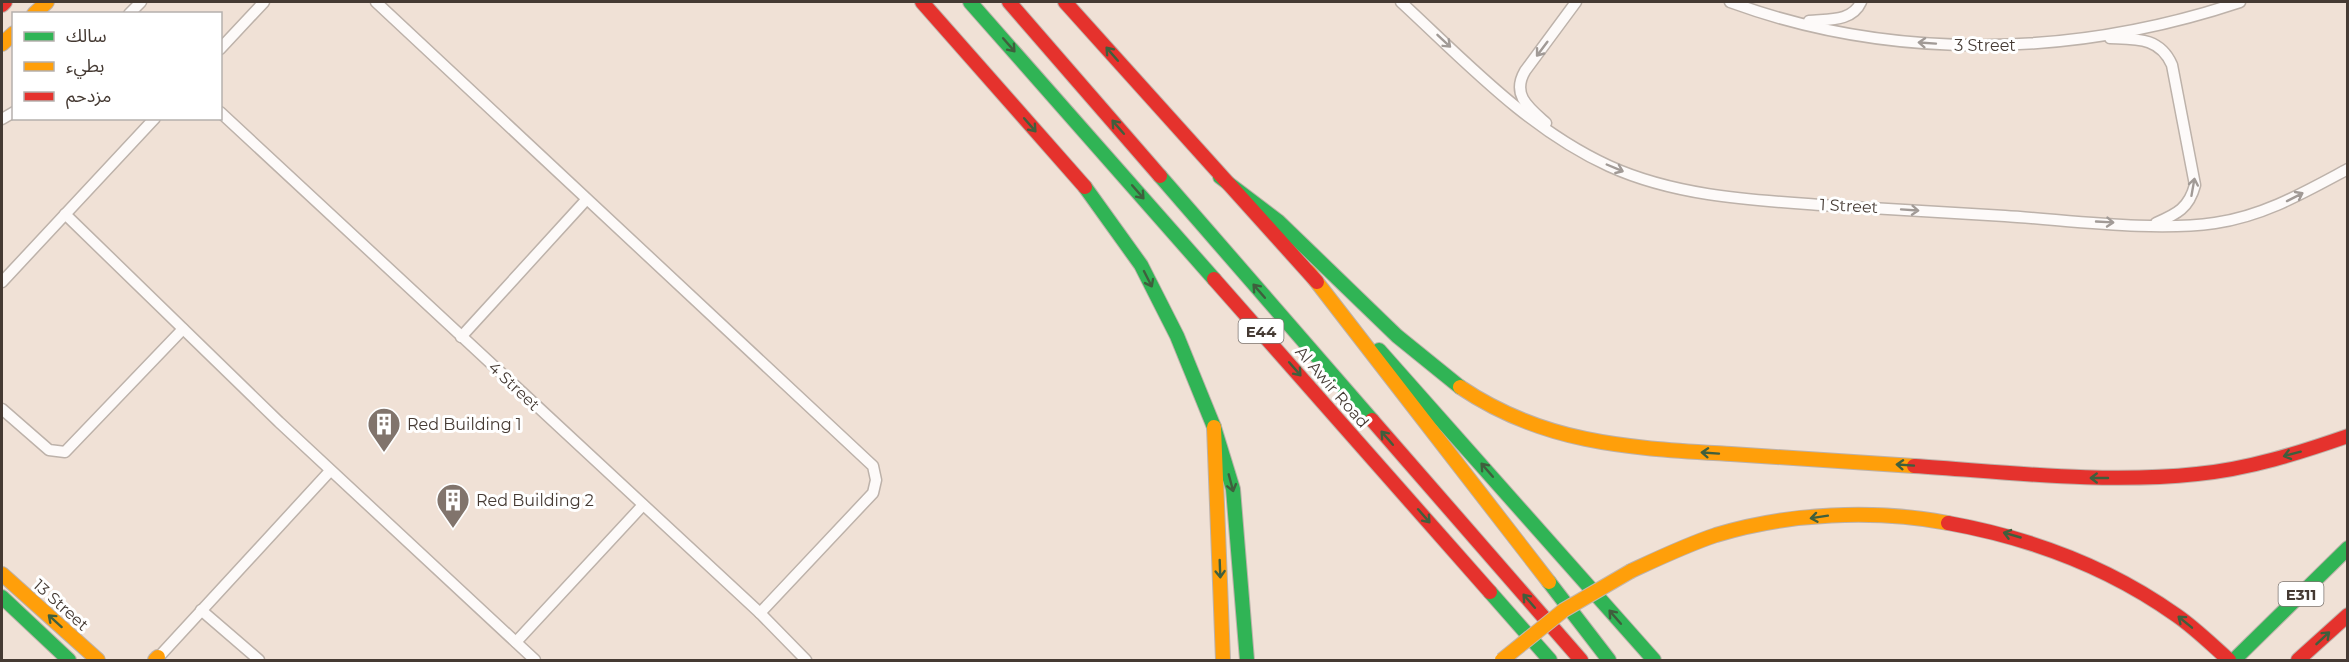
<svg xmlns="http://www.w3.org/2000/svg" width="2349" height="662" font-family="Montserrat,'Noto Sans Arabic',sans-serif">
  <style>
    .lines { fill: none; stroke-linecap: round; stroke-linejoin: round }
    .street-casing { stroke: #bdb2aa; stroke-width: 13 }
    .fast-casing { stroke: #bdb2aa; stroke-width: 16 }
    .slow-casing { stroke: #bdb2aa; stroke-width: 16 }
    .jam-casing { stroke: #bdb2aa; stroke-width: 16 }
    .street { stroke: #fdfaf9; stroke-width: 10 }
    .fast { stroke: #30b455; stroke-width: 14 }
    .slow { stroke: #ff9f0a; stroke-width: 14 }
    .jam { stroke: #e5322d; stroke-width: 14 }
    .slow-bridge-casing { stroke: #c4b7ad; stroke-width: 16; stroke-linecap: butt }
    .slow-bridge { stroke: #ff9f0a; stroke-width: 14 }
    .oneway { stroke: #a19a96 }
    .oneway2 { stroke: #3f5f3d }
    .labels { text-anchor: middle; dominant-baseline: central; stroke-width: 6; stroke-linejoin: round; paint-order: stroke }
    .shield { fill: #fff; stroke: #7d7570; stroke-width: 1.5 }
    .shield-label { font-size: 15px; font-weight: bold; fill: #453a33 }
    .street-label { font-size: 16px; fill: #453a33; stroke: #fff }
    .poi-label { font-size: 16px; fill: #453a33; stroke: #fff; text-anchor: start }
  </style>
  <rect width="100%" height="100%" fill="#f0e1d6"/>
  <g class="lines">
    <defs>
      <g id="street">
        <path d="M376 2 873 466 876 480 873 493 760 613"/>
        <path d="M1401 2C1466 62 1528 129 1609 166 1675 196 1750 200 1821 205 1882 209 1944 212 2005 216 2069 220 2153 232 2215 223 2264 216 2305 192 2348 169"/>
        <path d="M1730 2C1894 62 2075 57 2240 2"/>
        <path d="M129 14 141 2"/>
        <path d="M1809 21C1828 19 1852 22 1861 2"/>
        <path d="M2110 38C2136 39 2160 37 2172 65L2195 185C2189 208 2177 214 2156 223"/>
        <path d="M220 49 264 2"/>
        <path d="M220 112 760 613 806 660"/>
        <path d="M2 119 14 112"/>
        <path d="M1546 123C1529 108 1511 95 1525 71L1576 2"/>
        <path d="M65 214 279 422 535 660"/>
        <path d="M2 282 155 118"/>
        <path d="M461 337 586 200"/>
        <path d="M2 409 49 450 65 452 183 329"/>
        <path d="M201 610 259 660"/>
        <path d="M516 642 643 505"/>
        <path d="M156 660 330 471"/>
      </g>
      <g id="fast">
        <path d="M970 2 1214 279"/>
        <path d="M1160 176 1372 420"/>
        <path d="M1220 177 1278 221 1397 336 1460 387"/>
        <path d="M1085 187 1141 265 1177 336 1214 427 1233 489 1247 660"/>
        <path d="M1379 350 1654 660"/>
        <path d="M1549 582 1609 660"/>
        <path d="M1490 592 1550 660"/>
        <path d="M2 597 69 660"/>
        <path d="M2234 660 2348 548"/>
      </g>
      <g id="slow">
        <path d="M34 14 47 2"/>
        <path d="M2 44 14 33"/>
        <path d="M1309 272 1549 582"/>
        <path d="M1460 387C1546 445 1632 448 1731 454 1792 458 1853 462 1914 466"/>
        <path d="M1214 427 1223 660"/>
        <path d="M1631 571C1659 558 1686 545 1716 535 1788 513 1874 509 1948 523"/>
        <path d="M2 574 98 660"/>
        <path d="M155 660 158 657"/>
      </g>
      <g id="jam">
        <path d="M922 2 1085 187"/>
        <path d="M1009 2 1160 176"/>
        <path d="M1065 2 1317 282"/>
        <path d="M2 5 5 2"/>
        <path d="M1214 279 1490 592"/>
        <path d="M1372 420 1581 660"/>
        <path d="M1914 466C2008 472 2103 484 2197 474 2249 469 2299 453 2348 436"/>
        <path d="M1948 523C2031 538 2107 566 2176 615 2195 628 2212 645 2229 660"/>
        <path d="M2298 660 2348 615"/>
      </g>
    </defs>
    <use href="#street" class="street-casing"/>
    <use href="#fast" class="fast-casing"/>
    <use href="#slow" class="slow-casing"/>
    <use href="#jam" class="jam-casing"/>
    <use href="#street" class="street"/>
    <use href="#fast" class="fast"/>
    <use href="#slow" class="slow"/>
    <use href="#jam" class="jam"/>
    <defs>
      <path id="slow-bridge" d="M1502 660 1564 610 1631 571"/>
    </defs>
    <use href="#slow-bridge" class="slow-bridge-casing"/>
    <use href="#slow-bridge" class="slow-bridge"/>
  </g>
  <defs><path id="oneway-shaft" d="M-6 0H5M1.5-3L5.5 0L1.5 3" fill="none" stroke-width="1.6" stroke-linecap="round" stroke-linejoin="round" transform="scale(1.5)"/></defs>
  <g class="oneway">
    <use href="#oneway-shaft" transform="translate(1444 41) rotate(43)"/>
    <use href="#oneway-shaft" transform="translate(1927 43) rotate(-176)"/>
    <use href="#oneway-shaft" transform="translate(1542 49) rotate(127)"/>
    <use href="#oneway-shaft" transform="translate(1615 168) rotate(23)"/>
    <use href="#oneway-shaft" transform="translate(2193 187) rotate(-80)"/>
    <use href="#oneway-shaft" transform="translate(2295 197) rotate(-27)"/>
    <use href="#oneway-shaft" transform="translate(1910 210) rotate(4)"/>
    <use href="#oneway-shaft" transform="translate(2105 222) rotate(3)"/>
  </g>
  <g class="oneway2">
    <use href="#oneway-shaft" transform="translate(1009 45) rotate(49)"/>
    <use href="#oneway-shaft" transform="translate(1112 54) rotate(-131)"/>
    <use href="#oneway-shaft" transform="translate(1030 125) rotate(49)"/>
    <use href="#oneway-shaft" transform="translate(1118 127) rotate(-131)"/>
    <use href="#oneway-shaft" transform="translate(1138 192) rotate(49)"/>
    <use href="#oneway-shaft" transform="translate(1148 279) rotate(63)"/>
    <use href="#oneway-shaft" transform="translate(1259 291) rotate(-131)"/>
    <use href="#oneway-shaft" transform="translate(1295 369) rotate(49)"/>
    <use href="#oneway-shaft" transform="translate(1387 438) rotate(-131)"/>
    <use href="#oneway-shaft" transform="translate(1710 453) rotate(-176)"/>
    <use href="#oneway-shaft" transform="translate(2292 454) rotate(165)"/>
    <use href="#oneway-shaft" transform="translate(1905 465) rotate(-176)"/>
    <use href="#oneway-shaft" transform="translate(1487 470) rotate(-131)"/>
    <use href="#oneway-shaft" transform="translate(2099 478) rotate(-180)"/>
    <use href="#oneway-shaft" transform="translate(1231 483) rotate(75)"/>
    <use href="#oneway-shaft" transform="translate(1424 516) rotate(49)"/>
    <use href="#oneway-shaft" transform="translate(1819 517) rotate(171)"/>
    <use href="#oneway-shaft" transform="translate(2012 535) rotate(-164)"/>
    <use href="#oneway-shaft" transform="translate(1220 569) rotate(88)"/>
    <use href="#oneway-shaft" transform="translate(1529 601) rotate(-131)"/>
    <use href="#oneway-shaft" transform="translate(1615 617) rotate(-131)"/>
    <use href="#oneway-shaft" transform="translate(55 621) rotate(-138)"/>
    <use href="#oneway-shaft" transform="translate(2185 622) rotate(-141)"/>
    <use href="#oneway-shaft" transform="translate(2323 638) rotate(-43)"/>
  </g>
  <defs>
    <symbol id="building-pin" viewBox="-11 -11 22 30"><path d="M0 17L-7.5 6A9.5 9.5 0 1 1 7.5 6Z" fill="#81746c" stroke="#fff"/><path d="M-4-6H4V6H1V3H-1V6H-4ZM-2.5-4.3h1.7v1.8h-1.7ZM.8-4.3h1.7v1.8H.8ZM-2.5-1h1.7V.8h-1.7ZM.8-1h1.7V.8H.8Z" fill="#fff"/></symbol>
  </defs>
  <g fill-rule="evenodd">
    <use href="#building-pin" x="365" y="405" width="38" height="52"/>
    <use href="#building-pin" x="434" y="481" width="38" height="52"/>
  </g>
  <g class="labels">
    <g class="shield">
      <rect x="1238.5" y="319" width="45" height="24" rx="4.5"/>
      <rect x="2278.5" y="582" width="45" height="24" rx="4.5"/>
    </g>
    <g class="shield-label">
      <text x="1261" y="331">E44</text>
      <text x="2301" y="594">E311</text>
    </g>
    <g class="street-label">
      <text x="1985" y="45">3 Street</text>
      <text transform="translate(1849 206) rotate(3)">1 Street</text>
      <text transform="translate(514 386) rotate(43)">4 Street</text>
      <text transform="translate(1332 387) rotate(49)">Al Awir Road</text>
      <text transform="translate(61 605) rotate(42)">13 Street</text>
    </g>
    <g class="poi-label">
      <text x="407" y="424">Red Building 1</text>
      <text x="476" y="500">Red Building 2</text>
    </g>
  </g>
  <rect width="2349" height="662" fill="none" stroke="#453a33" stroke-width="6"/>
  <rect x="12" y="12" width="210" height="108" fill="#ffffff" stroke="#b5b0ad" stroke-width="1.5"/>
  <rect x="24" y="32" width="30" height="9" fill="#30b455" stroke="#b5b0ad" stroke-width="1.5"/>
  <text x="66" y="42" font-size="18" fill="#453a33">سالك</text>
  <rect x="24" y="62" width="30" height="9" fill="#ff9f0a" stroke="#b5b0ad" stroke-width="1.5"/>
  <text x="66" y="72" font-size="18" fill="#453a33">بطيء</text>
  <rect x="24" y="92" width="30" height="9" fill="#e5322d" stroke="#b5b0ad" stroke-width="1.5"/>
  <text x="66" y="102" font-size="18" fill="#453a33">مزدحم</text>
</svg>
